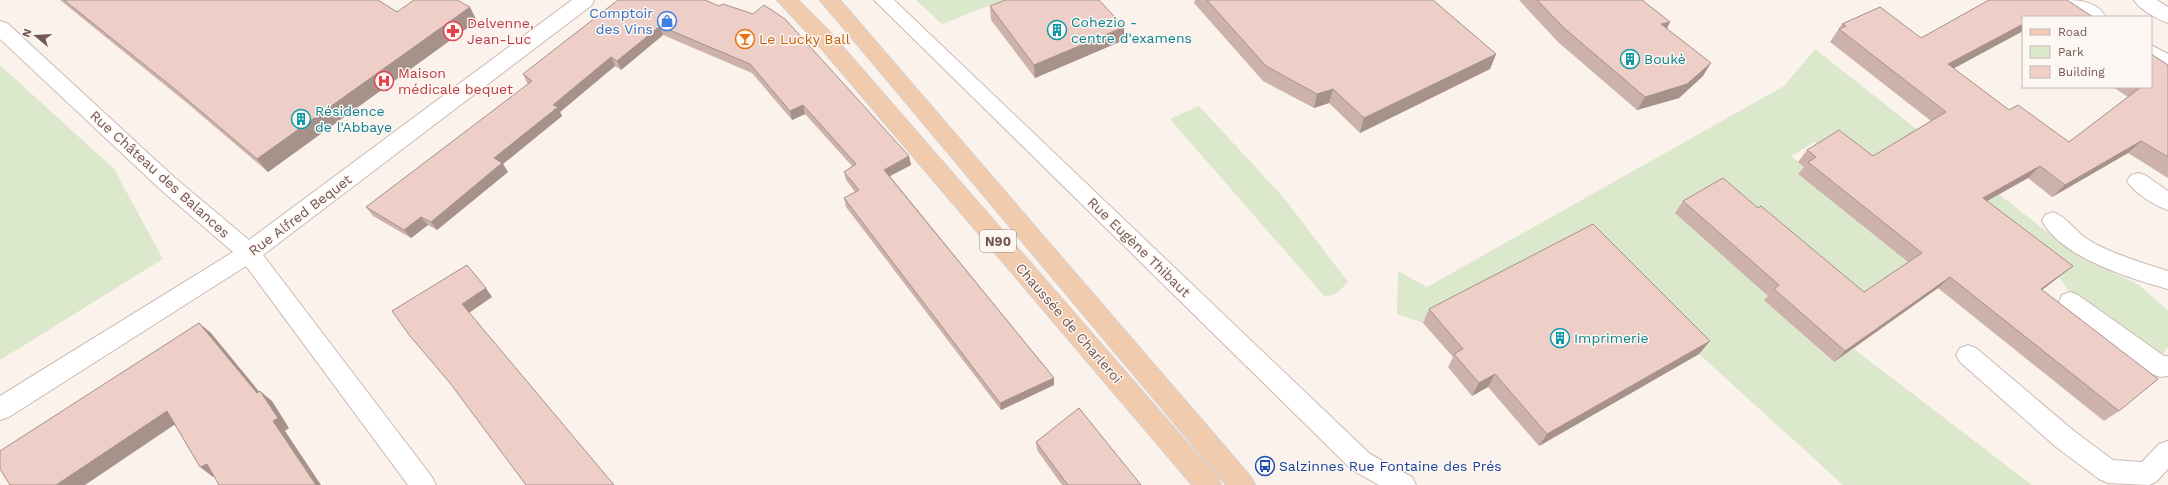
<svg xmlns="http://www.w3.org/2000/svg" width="2168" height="485" font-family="'Work Sans',sans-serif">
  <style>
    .green { fill: #dce8cc }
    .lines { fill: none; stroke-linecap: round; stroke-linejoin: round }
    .minor-casing { stroke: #ccb9b3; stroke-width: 2 }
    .major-casing { stroke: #d8d0ce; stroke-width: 2 }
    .minor { fill: #fff; fill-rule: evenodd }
    .major { fill: #f1cbad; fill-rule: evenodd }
    .wall { fill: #ccb2ab }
    .shaded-wall { fill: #a6918b }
    .building { fill: #edcfc7; stroke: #a6918b }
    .labels { text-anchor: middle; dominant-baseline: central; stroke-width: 3; stroke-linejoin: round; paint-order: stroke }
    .shield { fill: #fdf7f3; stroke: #9d8782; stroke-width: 1 }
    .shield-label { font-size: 13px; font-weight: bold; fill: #745751 }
    .shop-label { font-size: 14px; fill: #366cbe; stroke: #fdf7f3; text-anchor: end }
    .culture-label { font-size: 14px; fill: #0d838f; stroke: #fdf7f3; text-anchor: start }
    .health-label { font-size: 14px; fill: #be3a42; stroke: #fdf7f3; text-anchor: start }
    .food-label { font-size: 14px; fill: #c56008; stroke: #fdf7f3; text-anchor: start }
    .street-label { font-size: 14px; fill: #745751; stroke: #fdf7f3 }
    .transit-label { font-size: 14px; fill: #164399; stroke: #fdf7f3; text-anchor: start }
  </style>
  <rect width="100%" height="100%" fill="#fbf2ec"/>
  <g class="green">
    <path d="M916 0H1004L942 24Z"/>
    <path d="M1815 49 2057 240 2084 258 2139 285 2168 310V346L2163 354 2138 344 2072 295 2059 277 1878 159 1822 147 1815 142 1791 156 1807 169 1799 174 1911 264 1853 303 1769 297 1765 300 1833 362 1854 349 2032 485H1843L1699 354 1585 238 1423 323 1397 314 1398 271 1427 287 1784 86Z"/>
    <path d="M0 65 114 169 163 259 0 360Z"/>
    <path d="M1199 106 1284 198 1348 282 1337 293 1325 297 1170 119Z"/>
  </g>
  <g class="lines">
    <defs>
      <g id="minor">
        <path d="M572 0H594L592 5 263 255 432 477 436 485H408L246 266 9 417 0 420V396L233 252 161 190 0 39V21L7 23 175 178 249 240Z"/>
        <path d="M874 0H894L1370 454 1412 477 1416 485H1379L1352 470Z"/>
        <path d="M2061 0C2078 0 2096 0 2106 17 2089 17 2071 17 2061 0Z"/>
        <path d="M2134 0H2157L2168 7V23C2157 19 2140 10 2134 0Z"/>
        <path d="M2151 45 2168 54V70L2151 61Z"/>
        <path d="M2138 173 2145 175 2168 191V210C2155 206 2134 193 2127 181L2131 175Z"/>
        <path d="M2053 212C2067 217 2075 231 2087 239 2107 252 2145 264 2168 271V289C2131 279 2061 257 2042 221L2045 215Z"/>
        <path d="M2070 292 2078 295 2164 356H2168V376L2160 377 2152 374 2062 309 2059 302 2062 295Z"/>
        <path d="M1968 345 1976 348 2074 431 2113 460 2142 462 2159 444 2168 441V469L2156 482 2149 485 2108 483 2099 479 2056 447 1960 362 1956 355 1960 348Z"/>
      </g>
      <g id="major">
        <path d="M777 0H798L829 31 1217 477 1221 485H1192L815 41Z"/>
        <path d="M820 0H840L1251 477 1255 485H1226Z"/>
      </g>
    </defs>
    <use href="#minor" class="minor-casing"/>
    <use href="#major" class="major-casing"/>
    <use href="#minor" class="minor"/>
    <use href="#major" class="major"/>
  </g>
  <g class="wall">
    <path d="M60 0H378L397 12 477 21 268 172 187 103Z"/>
    <path d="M705 0 909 156 911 165 890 176 1054 378V385L1001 410 846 207 844 198 855 192 846 180 844 172 852 166 805 114 792 120 752 73 663 35 621 70 615 66 560 112 562 116 503 164 508 172 437 230 428 225 411 238 373 216 366 207 529 84 527 83 523 74Z"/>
    <path d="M1195 0H1433L1496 54 1490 69 1360 133 1329 103 1314 108 1263 81 1194 3Z"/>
    <path d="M1519 0H1642L1670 22 1667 28 1703 76 1679 98 1637 110 1558 42Z"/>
    <path d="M1989 0 2093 17H2023V31L1953 68 2009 110 2069 142 2128 97 2113 87H2151L2168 65V178L2128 153 2052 197 2028 178 1987 201 2073 266 2059 277 2042 290 2119 411 2104 421 1938 288 1834 362 1764 300 1768 296 1675 213 1683 201 1758 208 1864 292 1908 262 1798 174 1804 167 1798 162 1807 150 1873 156 1931 121 1830 42 1842 24 1921 38Z"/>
    <path d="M990 6 1124 40 1035 78 991 20Z"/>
    <path d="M1429 309 1699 354 1539 446 1488 387 1472 396 1448 367 1453 357 1423 323Z"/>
    <path d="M1036 442 1141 485H1062L1037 450Z"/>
  </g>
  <g class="shaded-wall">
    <path d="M470 7 477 21 268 172 257 159Z"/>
    <path d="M1670 22 1663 35 1661 24Z"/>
    <path d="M2023 24V31L1938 77 1948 64Z"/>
    <path d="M660 26 663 35 621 70 617 61Z"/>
    <path d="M1124 27V40L1035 78 1034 65Z"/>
    <path d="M1496 54 1490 69 1360 133 1364 118Z"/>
    <path d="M611 57 615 66 560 112 562 116 503 164 508 172 437 230 431 222 494 158 553 105Z"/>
    <path d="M1711 63 1703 76 1679 98 1637 110 1645 97Z"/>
    <path d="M1333 89 1329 103 1314 108 1317 94Z"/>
    <path d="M803 105 805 114 792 120 790 111Z"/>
    <path d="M2141 141 2128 153 2052 197 2065 185Z"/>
    <path d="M909 156 911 165 886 178 884 170Z"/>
    <path d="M2040 166 2028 178 1971 210 1983 198Z"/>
    <path d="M421 217 428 225 411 238 404 230Z"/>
    <path d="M2073 266 2059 277 2027 301 2041 289Z"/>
    <path d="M1950 277 1938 288 1834 362 1845 351Z"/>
    <path d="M486 288 492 297 469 313 462 304Z"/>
    <path d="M199 323 211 333 266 400 260 391 272 401 289 428 285 431 321 485H316L273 421 257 393Z"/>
    <path d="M1710 341 1699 354 1539 446 1547 434Z"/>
    <path d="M1495 374 1488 387 1472 396 1479 383Z"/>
    <path d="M1054 378V385L1001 410 1000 403Z"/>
    <path d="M167 411 180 421 85 485H56Z"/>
    <path d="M207 464 219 473 213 477 200 467Z"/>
  </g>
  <g class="building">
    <path d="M64 0H378L397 12 414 0H457L470 7 257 159 176 90Z"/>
    <path d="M618 0H705L719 6 723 4 753 14 764 5 785 19 909 156 884 170 1054 378 1000 403 844 198 859 190 844 172 856 164 803 105 790 111 750 64 660 26 617 61 611 57 553 105 558 107 494 158 502 163 431 222 421 217 404 230 366 207 532 81 523 74Z"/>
    <path d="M1005 0H1099L1124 27 1034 65 990 6Z"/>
    <path d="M1207 0H1433L1496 54 1364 118 1333 89 1317 94 1266 66Z"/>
    <path d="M1537 0H1642L1670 22 1661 24 1711 63 1687 84 1645 97 1564 28Z"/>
    <path d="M1989 0H2067L2093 17H2038L2037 16 2036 17H2023V24L1948 64 2009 110 2018 105 2069 142 2141 87H2151V54L2168 65V157L2141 141 2065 185 2040 166 1983 198 2073 266 2041 289 2158 379 2119 411 1950 277 1845 351 1774 289 1779 285 1683 201 1723 178 1758 208 1761 206 1864 292 1922 253 1808 162 1816 157 1807 150 1839 130 1873 156 1946 112 1839 29 1846 26 1842 24 1880 7 1921 38Z"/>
    <path d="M1593 224 1710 341 1547 434 1495 374 1479 383 1454 354 1463 349 1429 309Z"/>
    <path d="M467 265 486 288 462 304 614 485H526L450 383 410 336 392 311Z"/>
    <path d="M199 323 257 393 260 391 278 418 273 421 316 485H219L207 464 200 467 167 411 56 485H10L0 469V451Z"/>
    <path d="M1079 408 1141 485H1068L1036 442Z"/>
  </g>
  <defs>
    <symbol id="shop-ring" viewBox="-11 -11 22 22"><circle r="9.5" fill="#fdf7f3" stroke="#3f7fe0" stroke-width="1.5"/><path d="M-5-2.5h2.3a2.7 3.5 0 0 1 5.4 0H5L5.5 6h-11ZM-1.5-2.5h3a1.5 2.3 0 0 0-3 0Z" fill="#3f7fe0"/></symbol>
    <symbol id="building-ring" viewBox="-11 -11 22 22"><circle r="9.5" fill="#fdf7f3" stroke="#0f9aa8" stroke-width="1.5"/><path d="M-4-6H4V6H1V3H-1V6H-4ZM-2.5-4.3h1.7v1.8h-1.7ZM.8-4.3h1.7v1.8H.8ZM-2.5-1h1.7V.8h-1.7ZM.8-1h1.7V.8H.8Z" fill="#0f9aa8"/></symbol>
    <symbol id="pharmacy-ring" viewBox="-11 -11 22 22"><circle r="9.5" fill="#fdf7f3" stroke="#e0444e" stroke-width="1.5"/><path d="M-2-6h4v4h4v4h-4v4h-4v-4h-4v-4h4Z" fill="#e0444e"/></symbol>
    <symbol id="bar-ring" viewBox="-11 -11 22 22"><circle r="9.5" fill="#fdf7f3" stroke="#e8710a" stroke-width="1.5"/><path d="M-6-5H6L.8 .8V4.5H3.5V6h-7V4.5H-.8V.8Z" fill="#e8710a"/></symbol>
    <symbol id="hospital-ring" viewBox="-11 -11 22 22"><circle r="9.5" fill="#fdf7f3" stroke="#e0444e" stroke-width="1.5"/><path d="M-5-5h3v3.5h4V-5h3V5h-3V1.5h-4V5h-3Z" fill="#e0444e"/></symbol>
    <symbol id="bus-ring" viewBox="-11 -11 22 22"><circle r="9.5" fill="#fdf7f3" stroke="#1a4fb4" stroke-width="1.5"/><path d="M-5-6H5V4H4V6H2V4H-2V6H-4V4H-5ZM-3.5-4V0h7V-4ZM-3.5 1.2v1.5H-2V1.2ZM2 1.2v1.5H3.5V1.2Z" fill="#1a4fb4"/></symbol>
  </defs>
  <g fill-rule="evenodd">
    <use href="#shop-ring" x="656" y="10" width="22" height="22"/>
    <use href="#building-ring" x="1046" y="19" width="22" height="22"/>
    <use href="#pharmacy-ring" x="442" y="20" width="22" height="22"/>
    <use href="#bar-ring" x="734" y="28" width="22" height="22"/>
    <use href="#building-ring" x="1619" y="48" width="22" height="22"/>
    <use href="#hospital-ring" x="373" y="70" width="22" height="22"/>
    <use href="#building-ring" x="290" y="108" width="22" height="22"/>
    <use href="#building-ring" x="1549" y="327" width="22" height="22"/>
    <use href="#bus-ring" x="1254" y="455" width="22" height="22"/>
  </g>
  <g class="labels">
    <rect class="shield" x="980" y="230" width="36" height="22" rx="3"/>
    <g class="shield-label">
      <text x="998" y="241">N90</text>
    </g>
    <g class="shop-label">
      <text x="653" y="13">Comptoir<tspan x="653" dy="16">des Vins</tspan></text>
    </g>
    <g class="culture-label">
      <text x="1071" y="22">Cohezio -<tspan x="1071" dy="16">centre d'examens</tspan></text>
      <text x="1644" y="59">Boukè</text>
      <text x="315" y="111">Résidence<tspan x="315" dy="16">de l'Abbaye</tspan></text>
      <text x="1574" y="338">Imprimerie</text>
    </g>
    <g class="health-label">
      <text x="467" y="23">Delvenne,<tspan x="467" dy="16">Jean-Luc</tspan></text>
      <text x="398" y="73">Maison<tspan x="398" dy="16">médicale bequet</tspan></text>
    </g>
    <g class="food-label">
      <text x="759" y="39">Le Lucky Ball</text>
    </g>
    <g class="street-label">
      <text transform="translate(160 174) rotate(42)">Rue Château des Balances</text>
      <text transform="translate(300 215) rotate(-37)">Rue Alfred Bequet</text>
      <text transform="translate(1139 247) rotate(44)">Rue Eugène Thibaut</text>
      <text transform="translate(1069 323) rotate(49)">Chaussée de Charleroi</text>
    </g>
    <g class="transit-label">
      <text x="1279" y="466">Salzinnes Rue Fontaine des Prés</text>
    </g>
  </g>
  <rect x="2022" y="16" width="130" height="72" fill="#fdf7f3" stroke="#c6b7b2"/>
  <rect x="2030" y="29" width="20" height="6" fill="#f1cbad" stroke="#c6b7b2"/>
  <text x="2058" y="36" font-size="12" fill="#745751">Road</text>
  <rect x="2030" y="46" width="20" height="12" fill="#dce8cc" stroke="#c6b7b2"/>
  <text x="2058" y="56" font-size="12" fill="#745751">Park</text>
  <rect x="2030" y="66" width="20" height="12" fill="#edcfc7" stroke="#c6b7b2"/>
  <text x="2058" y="76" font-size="12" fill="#745751">Building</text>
  <g transform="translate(36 36) rotate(288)" stroke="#fdf7f3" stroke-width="3" paint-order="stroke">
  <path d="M0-3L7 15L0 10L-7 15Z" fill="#745751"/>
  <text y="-6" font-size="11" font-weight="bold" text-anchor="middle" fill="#745751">N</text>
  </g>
</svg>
